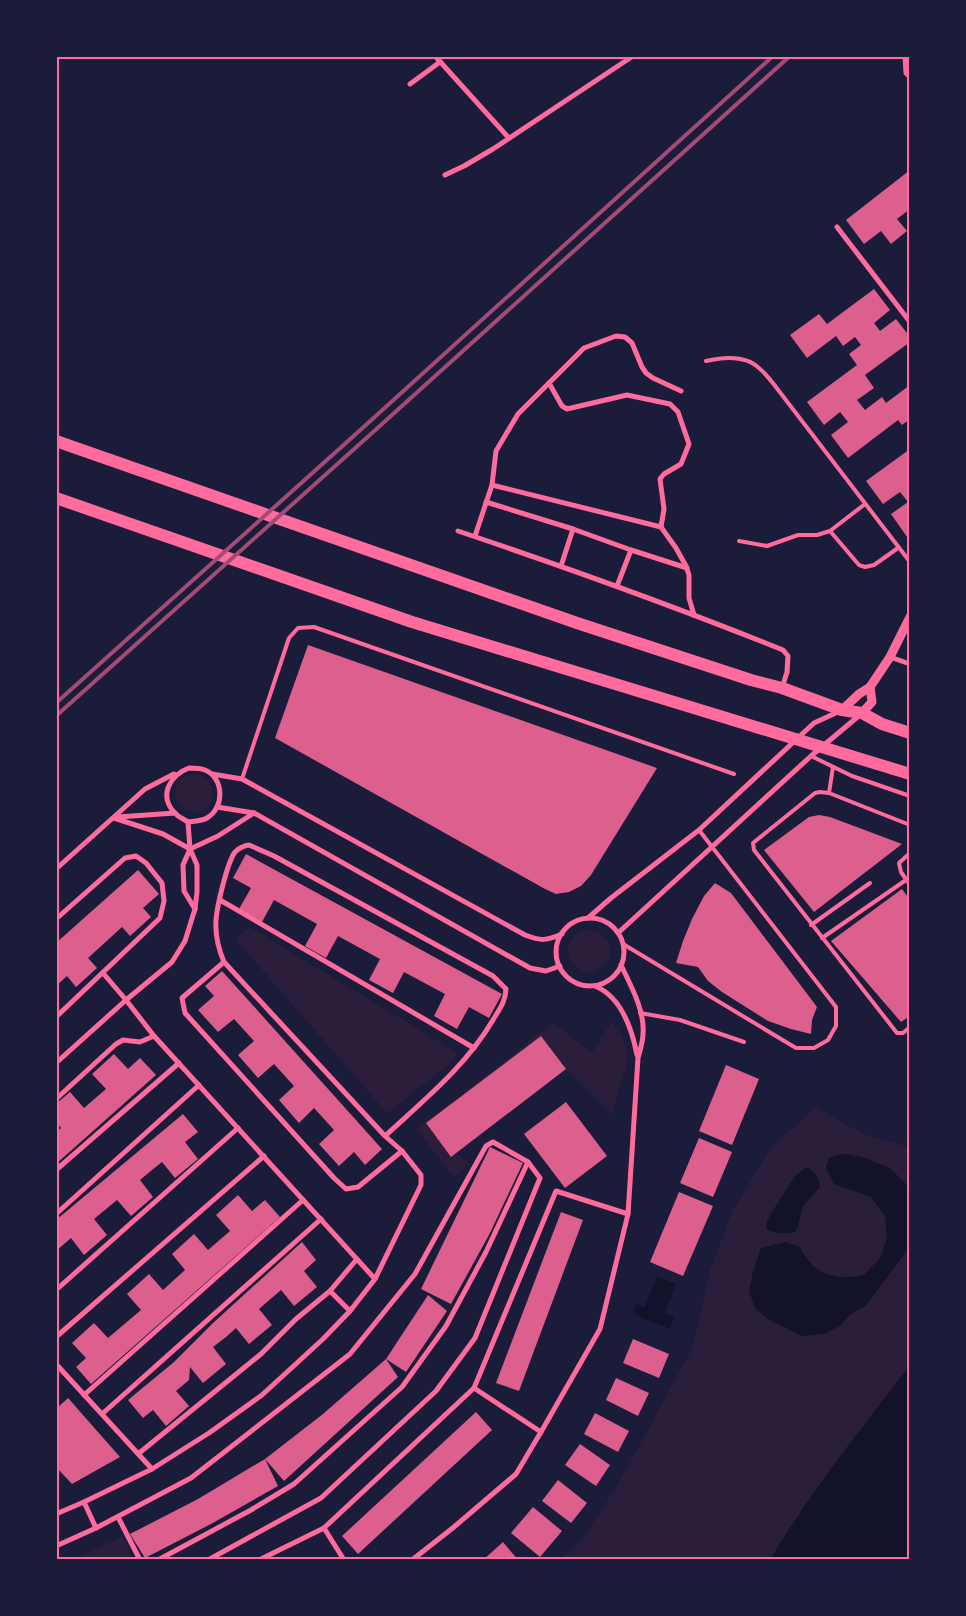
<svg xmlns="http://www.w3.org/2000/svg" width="966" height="1616" font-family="Jost,sans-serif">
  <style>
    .green { fill: #2a1e3b }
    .water { fill: #12122b }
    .building { fill: #dd5f8e }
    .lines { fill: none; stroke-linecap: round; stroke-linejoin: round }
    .service { stroke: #ff6b9d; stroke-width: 4 }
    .minor { stroke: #ff6b9d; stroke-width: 5 }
    .tertiary { stroke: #ff6b9d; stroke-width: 9 }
    .primary { stroke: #ff6b9d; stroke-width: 12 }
    .rail { stroke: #a44b75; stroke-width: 4 }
    .neatline { fill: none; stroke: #ff6b9d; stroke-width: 2 }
  </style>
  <rect width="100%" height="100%" fill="#1b1b3a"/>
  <g class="green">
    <circle cx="194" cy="793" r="19"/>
    <path d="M250 927 458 1053 446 1067 387 1113 235 939Z"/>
    <circle cx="589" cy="951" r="21"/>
    <path d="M612 1021 623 1038 628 1057 612 1115 566 1069 541 1036 426 1123 469 1164 454 1178 416 1129 553 1023 592 1052Z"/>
    <path d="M817 1107C834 1118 853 1130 872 1137 885 1142 898 1142 910 1149V1363L907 1369C860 1431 810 1492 770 1560H560L583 1538 620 1481 693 1347 710 1270 734 1208 773 1145Z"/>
    <path d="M123 1536 133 1560H73Z"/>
  </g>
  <g class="water">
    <path d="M847 1154 865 1158 890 1168 906 1184 910 1194V1241L906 1252 866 1305 848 1316 842 1324 825 1334 802 1336 769 1320 756 1309 749 1292 753 1271 761 1248 785 1242 800 1247C808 1264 820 1275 840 1277 847 1278 856 1276 864 1275L880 1258 887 1238 885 1216 871 1197 834 1184 826 1168 829 1158 836 1155Z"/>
    <path d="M806 1167C816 1171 818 1177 820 1187L803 1206 798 1226 795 1232C784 1234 776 1234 766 1229L767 1221 772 1212 795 1176Z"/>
    <path d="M657 1276 676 1284 665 1313 674 1317 670 1329 633 1314 636 1304 645 1307Z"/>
    <path d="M910 1363V1560H770C810 1492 860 1431 907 1369Z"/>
  </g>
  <g class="building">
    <path d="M910 170V209L897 219 907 231 891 244 881 231 864 244 846 220Z"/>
    <path d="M874 289 890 310 874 323 880 331 896 319 910 337V342L865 375 874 388 857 400 865 410 882 397 886 403 910 385V419L902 425 898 420 848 458 831 435 848 422 840 412 824 425 807 402 857 365 849 354 861 345 855 337 843 346 836 336 807 358 790 335 819 314 827 324Z"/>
    <path d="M910 449V535L907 537 891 514 908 502 900 492 883 504 866 481Z"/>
    <path d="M308 645 657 768 591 875 581 886 569 892 556 894 545 889 275 738Z"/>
    <path d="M819 815 830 817 902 844 814 912 764 850 809 817Z"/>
    <path d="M246 854 502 994 489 1018 469 1007 457 1029 434 1016 445 994 404 972 393 993 369 980 380 959 338 936 326 958 305 946 317 924 274 900 262 922 239 909 251 888 233 878Z"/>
    <path d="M138 870 159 894 143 908 151 917 130 936 122 927 88 958 97 968 76 987 67 976 56 986V943Z"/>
    <path d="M715 883 731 893 817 1007 812 1020 811 1034 791 1029 768 1021 722 992 708 981 698 967 676 963 683 941 692 919 704 896Z"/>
    <path d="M902 889 910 900V1016L901 1022 831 941Z"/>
    <path d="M222 971 382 1149 365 1165 354 1152 339 1166 319 1144 334 1130 325 1120 314 1108 299 1123 279 1100 294 1086 274 1064 258 1078 238 1055 254 1041 234 1019 218 1032 198 1010 214 996 205 986Z"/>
    <path d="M541 1036 566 1069 451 1157 426 1123Z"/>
    <path d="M114 1054 128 1069 140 1058 156 1075 56 1164V1132L61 1128 56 1122V1104L70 1092 84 1108 106 1089 92 1074Z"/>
    <path d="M726 1065 759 1079 732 1145 699 1131Z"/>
    <path d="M566 1102 607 1156 565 1188 524 1134Z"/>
    <path d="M183 1114 198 1132 185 1142 198 1159 175 1178 162 1162 152 1170 140 1180 153 1197 131 1216 117 1200 94 1219 107 1235 84 1255 71 1238 56 1251V1220Z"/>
    <path d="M699 1138 732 1152 713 1197 680 1183Z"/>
    <path d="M490 1147 523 1163 489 1235 451 1304 421 1289Z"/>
    <path d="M679 1192 713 1206 683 1276 650 1262Z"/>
    <path d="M238 1195 252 1211 265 1200 280 1217 91 1384 76 1367 86 1358 72 1343 94 1323 108 1338 141 1310 127 1294 149 1274 163 1290 175 1279 185 1270 172 1254 194 1234 208 1250 230 1231 216 1215Z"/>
    <path d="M561 1212 583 1220 519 1391 496 1383Z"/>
    <path d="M302 1242 316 1260 304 1271 317 1287 294 1306 281 1290 259 1309 272 1325 249 1344 236 1328 226 1337 213 1347 226 1364 203 1383 190 1367 189 1380 176 1391 189 1406 166 1426 153 1410 143 1418 128 1400 174 1362 213 1323Z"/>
    <path d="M428 1295 447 1311 406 1372 386 1359Z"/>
    <path d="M633 1339 669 1354 659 1378 623 1363Z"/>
    <path d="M386 1359 398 1377 284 1481 265 1459 323 1414Z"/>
    <path d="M616 1378 649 1393 638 1416 606 1400Z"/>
    <path d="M68 1398 120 1457 72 1484 56 1467V1409Z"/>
    <path d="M476 1412 492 1430 358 1554 342 1536Z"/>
    <path d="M595 1413 629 1431 618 1452 584 1434Z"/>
    <path d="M580 1444 610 1465 596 1486 565 1465Z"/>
    <path d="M265 1459 278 1486 211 1524 145 1558 130 1534 198 1499Z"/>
    <path d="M558 1480 587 1503 571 1523 542 1501Z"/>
    <path d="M533 1507 562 1531 540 1557 511 1533Z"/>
    <path d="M503 1542 518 1560H483Z"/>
  </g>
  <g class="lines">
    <g class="service">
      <path d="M706 361C723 357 747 355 760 369 767 375 773 383 779 391L910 562"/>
      <path d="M830 531 859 565 865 567 874 565 898 548"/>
      <path d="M739 541 767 546 798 535H817L830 531 865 504"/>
      <path d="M811 756 852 776 910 796"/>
      <path d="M242 779 289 638 298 628 314 627 734 774"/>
      <path d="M829 793 833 767"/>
      <path d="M910 825 829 793 820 792 815 793 753 843 754 850 897 1033H903L910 1027"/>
      <path d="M910 853 899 863 901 872 910 885"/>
      <path d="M811 925 870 883"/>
      <path d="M822 938 906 880"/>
      <path d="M623 944 796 1048H814L828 1040 836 1026V1007L699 830"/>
      <path d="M640 1013 680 1020 744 1042"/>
    </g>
    <g class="minor">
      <path d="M435 56 509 138"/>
      <path d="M905 56 906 73 910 77"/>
      <path d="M410 84 440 62"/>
      <path d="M445 175 464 166 493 149 633 56"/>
      <path d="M837 227 910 322"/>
      <path d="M549 383 562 406 567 409 627 395 670 404 678 412 689 444 681 464 664 474 660 479 664 509 661 527"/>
      <path d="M486 502 573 529 631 550"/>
      <path d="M661 527 492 485 496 451 518 414 584 348 616 336 625 337 632 343 642 367 646 373 653 378 681 391"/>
      <path d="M661 527 676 548 686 566 689 575V598L694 615"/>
      <path d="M458 531C568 568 676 607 783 650L788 656 787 672 782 688"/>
      <path d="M475 536 492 485"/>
      <path d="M561 566 573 529"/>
      <path d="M617 586 631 550 687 568"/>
      <path d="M890 657 910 664"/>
      <path d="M189 768C195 768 200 768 205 770 224 778 225 807 207 818 202 821 195 821 188 822 184 819 178 817 175 813 158 796 170 775 189 768Z"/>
      <path d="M212 774 242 779 525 935C541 941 546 941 562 934"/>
      <path d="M217 807 254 813 530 968 546 971 560 966"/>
      <path d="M118 817 175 813"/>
      <path d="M114 818 163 834 190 849"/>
      <path d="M56 869 145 789 174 774"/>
      <path d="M220 900 474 1048"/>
      <path d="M195 909 184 891 183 865 190 849 218 836 254 813"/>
      <path d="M588 918 611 898 699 830 814 723 838 712"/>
      <circle cx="590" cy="952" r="34"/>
      <path d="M56 919 125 858 136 856 146 863 162 883 164 901 160 918 56 1017"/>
      <path d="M618 933 811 756 861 714"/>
      <path d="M224 962 182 998 185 1013 334 1178 346 1189 358 1187 402 1151"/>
      <path d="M103 973 126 1000 154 1036 375 1279"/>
      <path d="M595 986C622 997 632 1029 637 1055"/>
      <path d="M56 1063 126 1000 172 962 185 941 195 909 197 892V865L190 849 188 822"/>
      <path d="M56 1099 116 1044 123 1040 140 1042 154 1036"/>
      <path d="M56 1170 179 1063"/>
      <path d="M56 1214 199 1085"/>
      <path d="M56 1290 238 1128"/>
      <path d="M330 1291 350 1311"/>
      <path d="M56 1337 264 1156"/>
      <path d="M56 1364 152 1469"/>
      <path d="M474 1388 541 1432"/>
      <path d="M84 1395 303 1200"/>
      <path d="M102 1414 321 1219"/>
      <path d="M138 1454 261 1354 296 1319 330 1291 357 1259"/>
      <path d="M84 1502 96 1528"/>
      <path d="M56 1514 84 1502 152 1469 209 1433 262 1395 323 1339 350 1311 375 1279 421 1185V1175L402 1151 385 1136 224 962C218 948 215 935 216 920 217 906 227 863 235 852 239 848 243 846 249 845L274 856 493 976 506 989C505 1003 500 1008 493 1020 466 1066 424 1100 385 1136"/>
      <path d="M118 1517 140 1560"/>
      <path d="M324 1528 344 1560"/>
      <path d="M56 1546 96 1528 191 1478 350 1354 415 1274 486 1146 493 1142 528 1162 540 1178 475 1338 436 1391 321 1498 208 1560"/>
      <path d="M158 1560 251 1510 294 1484 402 1387 446 1326 486 1252 528 1162"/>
      <path d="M259 1560 324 1528 474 1388 556 1191 628 1214"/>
      <path d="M412 1560 454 1527 516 1474 541 1432 600 1329 628 1214 638 1058C640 1050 643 1042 643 1034 645 1011 631 986 621 965"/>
    </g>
    <g class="tertiary">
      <path d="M842 710 859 694 870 687 890 657 910 617"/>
      <path d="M862 713 872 702 870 687"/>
    </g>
    <g class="primary">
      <path d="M56 441 577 623 751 680 782 688 842 710 862 713 882 724 910 733"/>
      <path d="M56 498 412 622 910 774"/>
    </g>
    <g class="rail">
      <path d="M56 703 367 424 773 56"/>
      <path d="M56 716 372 433 790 56"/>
    </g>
  </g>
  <rect width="966" height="1616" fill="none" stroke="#1b1b3a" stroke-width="115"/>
  <rect x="58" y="58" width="850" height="1500" class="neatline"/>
</svg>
